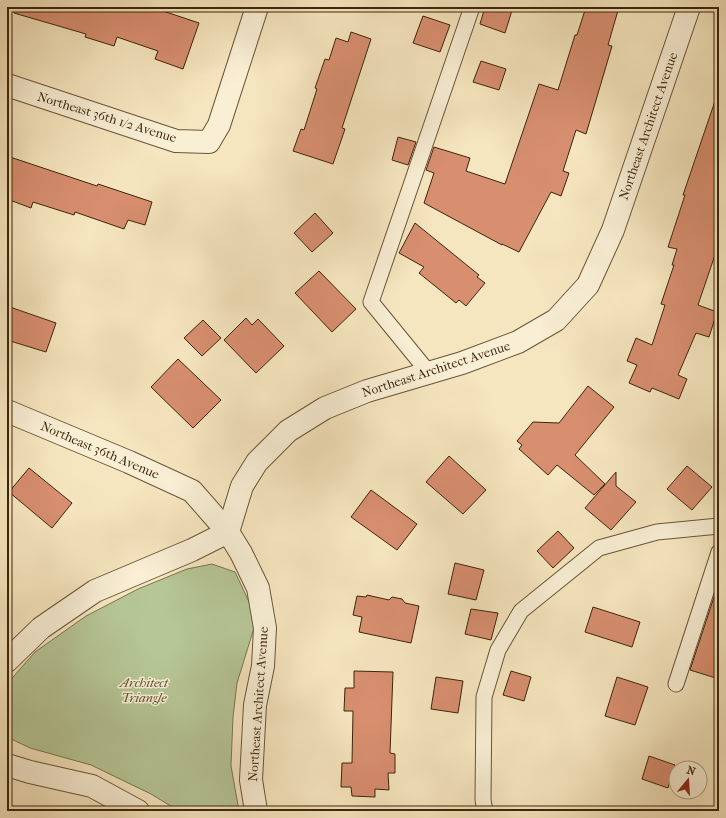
<svg xmlns="http://www.w3.org/2000/svg" width="726" height="818" font-family="'IM FELL French Canon',serif">
  <style>
    .green { fill: #b6c697; stroke: #797650 }
    .building { fill: #d88f70; stroke: #3c250a }
    .lines { fill: none; stroke-linecap: round; stroke-linejoin: round }
    .service-casing { stroke: #6a5537; stroke-width: 17 }
    .minor-casing { stroke: #6a5537; stroke-width: 24 }
    .service { stroke: #f9efd5; stroke-width: 15 }
    .minor { stroke: #f9efd5; stroke-width: 22 }
    .labels { text-anchor: middle; dominant-baseline: central; stroke-width: 3; stroke-linejoin: round; paint-order: stroke }
    .street-label { font-size: 13px; fill: #3c250a; stroke: #f9efd5 }
    .park-label { font-size: 13px; font-style: italic; fill: #5a4d2d; stroke: #f9efd5 }
  </style>
  <rect width="100%" height="100%" fill="#f6e6bf"/>
  <filter id="stains"><feTurbulence type="fractalNoise" baseFrequency=".005" numOctaves="4"/><feColorMatrix values="0 0 0 0 .2 0 0 0 0 .09 0 0 0 0 .02 0 0 0 .5 -.17"/></filter>
  <radialGradient id="worn" r=".72"><stop offset=".6" stop-color="#630" stop-opacity="0"/><stop offset="1" stop-color="#630" stop-opacity=".3"/></radialGradient>
  <path class="green" d="M212 564 235 572 250 604 254 628 237 683 233 717 231 766 239 811H179L151 794 91 765 30 748 7 737V684L35 652 86 616 138 589 187 569Z"/>
  <g class="building">
    <path d="M15 7H151L199 23 183 69 155 59 158 51 117 37 114 46 85 37 86 34 14 13Z"/>
    <path d="M485 7H513L505 33 480 24Z"/>
    <path d="M586 7H619L608 45 612 46 586 134 576 130 563 171 569 173 561 196 551 192 519 252 502 244V245L424 203 434 173 426 170 434 147 470 158 466 171 505 184 539 84 558 90 575 35H577Z"/>
    <path d="M423 16 450 25 440 52 413 43Z"/>
    <path d="M351 32 371 39 342 128 345 129 333 164 293 151 301 129 304 130 317 89 315 88 325 59 329 60 336 38 348 42Z"/>
    <path d="M481 61 506 69 499 90 473 82Z"/>
    <path d="M715 101 719 102V243L698 305 717 312 709 337 696 333 678 375 687 379 679 399 652 388 650 392 629 383 637 365 627 361 636 338 652 345 665 305 661 304 674 265H672L677 249 668 247 685 195H683Z"/>
    <path d="M398 137 416 142 408 165 392 160Z"/>
    <path d="M7 156 97 186 98 184 152 202 145 225 128 220 124 229 75 212 74 215 33 202 31 208 7 199Z"/>
    <path d="M315 213 333 233 312 252 294 233Z"/>
    <path d="M415 223 479 275 477 277 485 283 466 306 459 300 456 303 419 273 424 267 399 253Z"/>
    <path d="M319 271 356 309 332 332 295 293Z"/>
    <path d="M7 306 56 323 46 352 7 340Z"/>
    <path d="M246 318 252 325 258 319 284 346 256 373 224 340Z"/>
    <path d="M203 320 221 338 202 356 184 338Z"/>
    <path d="M178 359 221 400 193 428 151 387Z"/>
    <path d="M588 386 614 407 575 455 605 484 594 495 557 465 548 475 519 449 522 445 517 441 533 422 559 423Z"/>
    <path d="M449 456 486 490 463 514 426 482Z"/>
    <path d="M687 466 712 487 692 510 667 489Z"/>
    <path d="M29 468 72 503 52 528 9 492Z"/>
    <path d="M616 472V486L636 502 611 530 585 508Z"/>
    <path d="M371 490 417 524 397 550 351 517Z"/>
    <path d="M558 531 574 548 553 568 537 551Z"/>
    <path d="M455 563 484 570 476 600 448 594Z"/>
    <path d="M715 594H719V679L690 670Z"/>
    <path d="M367 595 389 600 392 597 402 599 405 603 419 606 411 643 359 632 362 617 353 615 357 596 366 597Z"/>
    <path d="M593 607 640 622 632 647 585 632Z"/>
    <path d="M471 609 498 613 491 640 465 634Z"/>
    <path d="M354 671 393 672 390 753 395 754V773H388L389 790 375 789V797L352 796 351 787H341L342 763H352L353 711H344L345 688H354Z"/>
    <path d="M511 671 531 677 524 701 503 695Z"/>
    <path d="M436 677 463 681 458 713 431 709Z"/>
    <path d="M617 677 648 687 635 725 605 716Z"/>
    <path d="M649 756 675 765 668 788 642 779Z"/>
  </g>
  <g class="lines">
    <defs>
      <g id="service">
        <path d="M429 373 371 302 472 7"/>
        <path d="M676 684 719 552"/>
        <path d="M485 811 483 800 484 697 498 650 521 611 599 548 657 532 719 526"/>
      </g>
      <g id="minor">
        <path d="M7 85 176 141 209 142 219 125 257 7"/>
        <path d="M7 411 129 462 192 491 228 532 241 553 258 588 265 628 263 666 255 705 251 780 256 811"/>
        <path d="M7 661 41 628 95 591 192 550 228 532 242 486 257 462 288 431 325 408 367 391 462 363 518 342 556 320 588 285 613 230 689 7"/>
        <path d="M7 765 30 772 92 786 138 811"/>
      </g>
    </defs>
    <use href="#service" class="service-casing"/>
    <use href="#minor" class="minor-casing"/>
    <use href="#service" class="service"/>
    <use href="#minor" class="minor"/>
  </g>
  <g class="labels">
    <g class="street-label">
      <text transform="translate(107 117) rotate(17)">Northeast 36th 1/2 Avenue</text>
      <text transform="translate(648 126) rotate(-71)">Northeast Architect Avenue</text>
      <text transform="translate(436 369) rotate(-18)">Northeast Architect Avenue</text>
      <text transform="translate(100 450) rotate(23)">Northeast 36th Avenue</text>
      <text transform="translate(258 704) rotate(-86)">Northeast Architect Avenue</text>
    </g>
    <g class="park-label">
      <text x="144" y="682">Architect<tspan x="144" dy="15">Triangle</tspan></text>
    </g>
  </g>
  <rect width="726" height="818" fill="none" stroke="#f6e6bf" stroke-width="24"/>
  <rect x="8" y="8" width="710" height="802" fill="none" stroke="#3c250a" stroke-width="2"/>
  <rect x="12" y="12" width="702" height="794" fill="none" stroke="#3c250a"/>
  <g transform="translate(688 780) rotate(18)"><circle r="19" fill="#f9efd5" stroke="#ad9e84"/>
  <path d="M0-3L7 15L0 10L-7 15Z" fill="#8f2418"/>
  <text y="-6" font-size="11" font-weight="bold" text-anchor="middle" fill="#3c250a">N</text>
  </g>
  <rect width="100%" height="100%" filter="url(#stains)"/>
  <rect width="100%" height="100%" fill="url(#worn)"/>
</svg>
